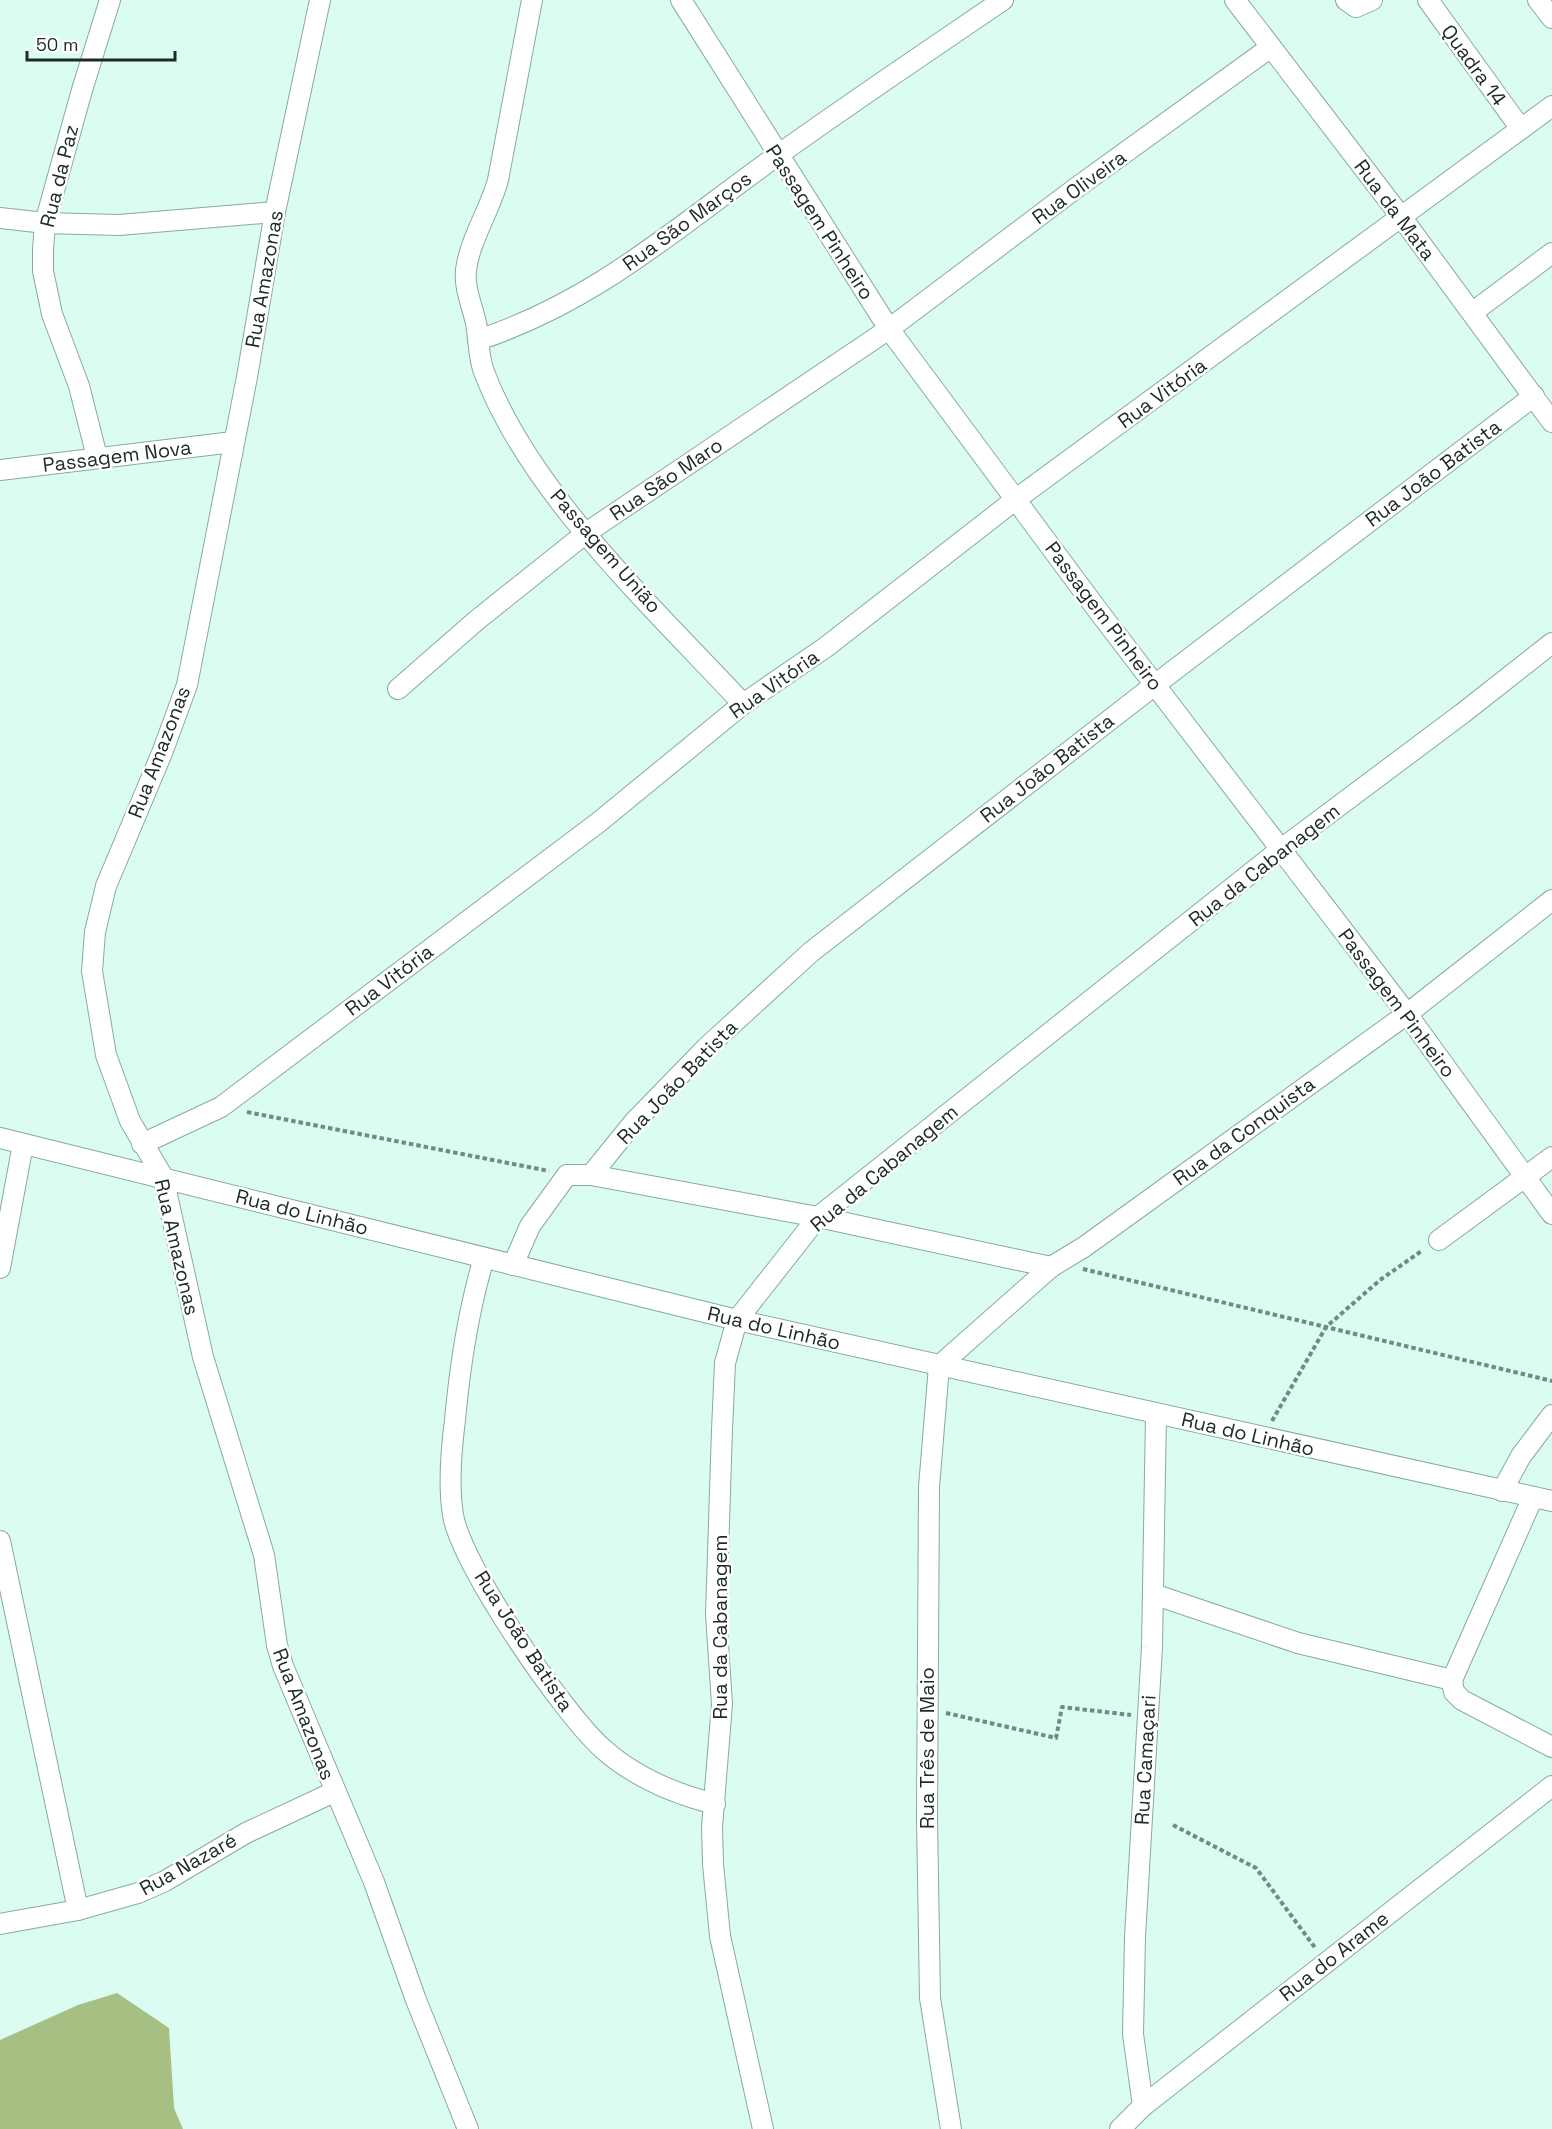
<svg xmlns="http://www.w3.org/2000/svg" width="1552" height="2129" font-family="'Space Grotesk',sans-serif">
  <style>
    .forest { fill: #a8bf83 }
    .lines { fill: none; stroke-linecap: round; stroke-linejoin: round }
    .street-casing { stroke: #89a9a1; stroke-width: 22 }
    .path { stroke: #738a84; stroke-width: 4; stroke-dasharray: 4.5 3; stroke-linecap: butt }
    .street { stroke: #fff; stroke-width: 20 }
    .labels { text-anchor: middle; dominant-baseline: central; stroke-width: 5; stroke-linejoin: round; paint-order: stroke }
    .street-label { font-size: 20px; fill: #1d2a27; stroke: #fff }
  </style>
  <rect width="100%" height="100%" fill="#dafcf3"/>
  <path class="forest" d="M117 1993 169 2028 174 2108 183 2129H0V2040L78 2005Z"/>
  <g class="lines">
    <defs>
      <g id="street">
        <path d="M320 0 275 212 247 377 187 685 162 753 106 886 95 932 92 971 106 1055 130 1121 163 1177 203 1357 264 1555 277 1645 283 1666 374 1882 416 2000 468 2129"/>
        <path d="M532 0 498 180C490 210 470 239 466 270 464 288 472 305 476 323 479 340 478 356 484 372 530 494 655 609 743 704"/>
        <path d="M681 0 889 329 1099 612 1407 1014 1552 1214"/>
        <path d="M1235 0 1402 218 1552 422"/>
        <path d="M1346 0 1356 7 1372 0"/>
        <path d="M1428 0 1521 129"/>
        <path d="M1538 0 1552 18"/>
        <path d="M0 218 45 223 119 225 275 212"/>
        <path d="M1473 312 1552 253"/>
        <path d="M478 340C597 301 678 226 778 155 852 102 928 51 1003 0"/>
        <path d="M97 457 79 386 52 314 43 271V250L45 223 82 90 110 0"/>
        <path d="M0 470 233 442"/>
        <path d="M398 689 477 620 586 533 889 329 1076 188 1271 47"/>
        <path d="M0 1138 737 1320 1552 1501"/>
        <path d="M142 1144 221 1107 599 822 743 704 826 647 1015 500 1552 106"/>
        <path d="M591 1175 634 1122 707 1047 811 952 1156 684 1534 396"/>
        <path d="M1439 1240 1552 1157"/>
        <path d="M484 1258C468 1311 460 1365 455 1420 451 1451 448 1484 453 1515 461 1565 563 1713 602 1748 633 1776 675 1794 715 1804"/>
        <path d="M513 1265 530 1226 567 1175H591L818 1217 1051 1267"/>
        <path d="M0 1268 23 1144"/>
        <path d="M1502 1491 1521 1456 1552 1415"/>
        <path d="M1533 1497 1452 1680 1454 1692 1462 1700 1552 1747"/>
        <path d="M0 1541 78 1910"/>
        <path d="M1153 1594 1298 1643 1452 1680"/>
        <path d="M0 1924 78 1910 138 1893 165 1881 246 1833 334 1792"/>
        <path d="M1143 2106 1133 2034 1135 1937 1152 1647 1156 1414"/>
        <path d="M763 2129 720 1936 713 1864 712 1827 722 1704 716 1614 722 1430 725 1363 737 1320 818 1217 1280 850 1463 713 1552 643"/>
        <path d="M951 2129 930 1998 927 1818 929 1487 939 1366 1051 1267 1084 1247 1407 1014 1552 900"/>
        <path d="M1120 2129 1143 2106 1552 1786"/>
      </g>
    </defs>
    <use href="#street" class="street-casing"/>
    <g class="path">
      <path d="M247 1112 549 1171"/>
      <path d="M1083 1269 1552 1381"/>
      <path d="M1272 1421 1326 1327 1380 1280 1423 1250"/>
      <path d="M946 1713 1056 1738 1062 1707 1131 1715"/>
      <path d="M1173 1825 1256 1868 1316 1949"/>
    </g>
    <use href="#street" class="street"/>
  </g>
  <g class="labels">
    <g class="street-label">
      <text transform="translate(1474 65) rotate(54)">Quadra 14</text>
      <text transform="translate(59 176) rotate(-76)">Rua da Paz</text>
      <text transform="translate(1079 187) rotate(-36)">Rua Oliveira</text>
      <text transform="translate(1395 210) rotate(53)">Rua da Mata</text>
      <text transform="translate(687 221) rotate(-36)">Rua São Marços</text>
      <text transform="translate(820 222) rotate(57)">Passagem Pinheiro</text>
      <text transform="translate(264 279) rotate(-80)">Rua Amazonas</text>
      <text transform="translate(1162 393) rotate(-36)">Rua Vitória</text>
      <text transform="translate(117 456) rotate(-7)">Passagem Nova</text>
      <text transform="translate(1433 473) rotate(-37)">Rua João Batista</text>
      <text transform="translate(666 479) rotate(-34)">Rua São Maro</text>
      <text transform="translate(606 551) rotate(49)">Passagem União</text>
      <text transform="translate(1104 616) rotate(53)">Passagem Pinheiro</text>
      <text transform="translate(774 684) rotate(-35)">Rua Vitória</text>
      <text transform="translate(159 752) rotate(-69)">Rua Amazonas</text>
      <text transform="translate(1047 768) rotate(-38)">Rua João Batista</text>
      <text transform="translate(1264 865) rotate(-38)">Rua da Cabanagem</text>
      <text transform="translate(389 980) rotate(-37)">Rua Vitória</text>
      <text transform="translate(1397 1003) rotate(53)">Passagem Pinheiro</text>
      <text transform="translate(677 1082) rotate(-46)">Rua João Batista</text>
      <text transform="translate(1244 1131) rotate(-36)">Rua da Conquista</text>
      <text transform="translate(884 1168) rotate(-40)">Rua da Cabanagem</text>
      <text transform="translate(302 1212) rotate(14)">Rua do Linhão</text>
      <text transform="translate(177 1247) rotate(77)">Rua Amazonas</text>
      <text transform="translate(774 1328) rotate(13)">Rua do Linhão</text>
      <text transform="translate(1248 1434) rotate(13)">Rua do Linhão</text>
      <text transform="translate(720 1627) rotate(-90)">Rua da Cabanagem</text>
      <text transform="translate(524 1641) rotate(57)">Rua João Batista</text>
      <text transform="translate(304 1714) rotate(69)">Rua Amazonas</text>
      <text transform="translate(927 1748) rotate(-90)">Rua Três de Maio</text>
      <text transform="translate(1145 1760) rotate(-87)">Rua Camaçari</text>
      <text transform="translate(188 1864) rotate(-29)">Rua Nazaré</text>
      <text transform="translate(1334 1956) rotate(-38)">Rua do Arame</text>
    </g>
  </g>
  <path d="M27 51v9h148v-9" fill="none" stroke="#1d2a27" stroke-width="3"/>
  <text x="36" y="51" font-size="18" fill="#1d2a27" stroke="#ffffff" stroke-width="4.5" paint-order="stroke">50 m</text>
</svg>
